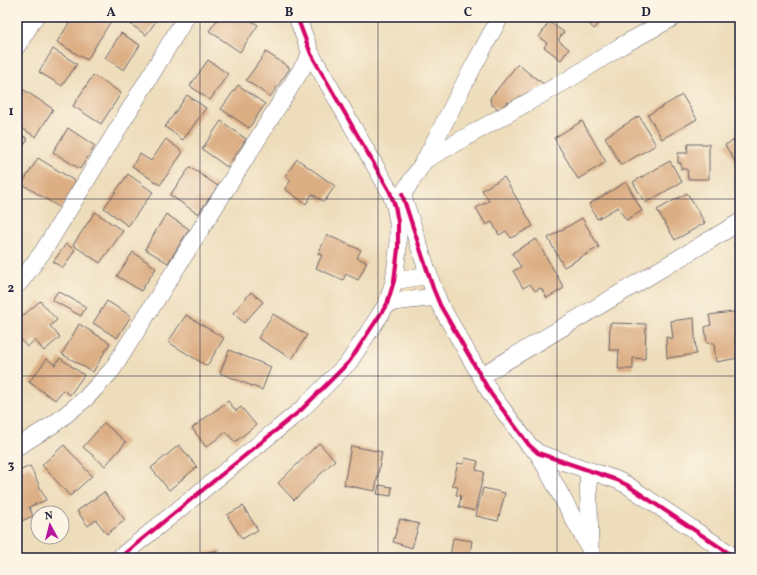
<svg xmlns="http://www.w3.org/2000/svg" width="757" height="575" font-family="Vollkorn,serif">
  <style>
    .building { fill: #dcae84 }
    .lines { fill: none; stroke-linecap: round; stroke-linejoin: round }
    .minor-casing { stroke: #696368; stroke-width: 18 }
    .minor { stroke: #fff; stroke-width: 17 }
    .cycleway-casing { stroke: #fcf5e5; stroke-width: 6 }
    .cycleway { stroke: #d6006c; stroke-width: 4 }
    .grid { fill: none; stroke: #22223b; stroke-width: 1; stroke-opacity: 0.55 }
    .neatline { fill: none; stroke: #22223b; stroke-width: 1.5 }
    .grid-label { font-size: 13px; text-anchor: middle; font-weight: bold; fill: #22223b }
  </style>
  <rect width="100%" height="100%" fill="#fcf5e5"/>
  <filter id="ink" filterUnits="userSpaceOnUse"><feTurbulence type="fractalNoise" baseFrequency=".025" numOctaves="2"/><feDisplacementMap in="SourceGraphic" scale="8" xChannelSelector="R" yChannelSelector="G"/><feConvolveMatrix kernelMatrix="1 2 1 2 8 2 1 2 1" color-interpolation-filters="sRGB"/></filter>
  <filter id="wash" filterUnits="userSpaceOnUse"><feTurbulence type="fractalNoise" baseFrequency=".012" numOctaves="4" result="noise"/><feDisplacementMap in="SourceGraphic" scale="16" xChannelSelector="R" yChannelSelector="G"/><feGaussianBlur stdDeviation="0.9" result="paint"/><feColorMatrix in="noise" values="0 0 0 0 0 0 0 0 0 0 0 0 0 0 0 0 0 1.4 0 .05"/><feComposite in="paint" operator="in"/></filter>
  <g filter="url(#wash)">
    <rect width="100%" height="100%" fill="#edb"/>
    <g id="blocks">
      <g class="building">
        <path d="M73 17H104L111 21 87 60 57 42Z"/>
        <path d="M129 17H159L146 35 126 21Z"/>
        <path d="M219 17H246L258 25 240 52 209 31Z"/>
        <path d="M582 17H605L594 29Z"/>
        <path d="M549 22 564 32 558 40 569 49 561 60 544 47 547 43 539 37Z"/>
        <path d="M121 33 140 45 124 70 105 58Z"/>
        <path d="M53 49 77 64 62 86 39 72Z"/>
        <path d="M266 52 290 68 270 97 246 80Z"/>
        <path d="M208 60 228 74 210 100 190 86Z"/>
        <path d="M518 64 531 75 544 84 516 105 507 102 500 110 491 104 490 98Z"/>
        <path d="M93 75 121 93 101 124 73 106Z"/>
        <path d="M238 85 265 104 249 128 221 109Z"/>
        <path d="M21 88 53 109 36 137 17 125V94Z"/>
        <path d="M187 95 206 108 183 140 165 127Z"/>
        <path d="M682 95 697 119 662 139 648 115Z"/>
        <path d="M639 116 656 145 621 165 605 137Z"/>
        <path d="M221 121 246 139 227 167 202 149Z"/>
        <path d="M582 121 606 162 578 179 554 138Z"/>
        <path d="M68 128 95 146 80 169 53 152Z"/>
        <path d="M17 132 28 139 17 156Z"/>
        <path d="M740 137V170L725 145Z"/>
        <path d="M166 139 183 152 160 185 132 166 140 154 151 161Z"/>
        <path d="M688 144H709V179H688L687 169H681V163H678V153H687Z"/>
        <path d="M38 158 78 183 62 209 22 184Z"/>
        <path d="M297 159 335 186 324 202 312 194 306 204 285 189 291 180 285 176Z"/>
        <path d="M670 161 682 182 645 203 633 182Z"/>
        <path d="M190 167 218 186 198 214 170 195Z"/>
        <path d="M128 174 153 192 128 226 104 208Z"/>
        <path d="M504 177 533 226 511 238 506 231 499 235 492 222 486 225 476 208 489 201 482 190Z"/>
        <path d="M626 182 642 211 626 220 618 207 597 219 589 204Z"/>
        <path d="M687 193 705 223 675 240 657 210Z"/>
        <path d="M95 212 123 231 100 263 73 245Z"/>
        <path d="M166 214 189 229 168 263 145 249Z"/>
        <path d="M582 218 599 247 564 267 548 238Z"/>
        <path d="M327 235 361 250 357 258 367 262 358 280 346 274 343 280 316 268 322 255 318 254Z"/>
        <path d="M536 239 564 288 547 298 541 288 535 291 530 284 523 288 513 271 521 267 512 253Z"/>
        <path d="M66 244 75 250 63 268 53 262Z"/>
        <path d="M133 252 156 268 141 291 117 276Z"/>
        <path d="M58 291 86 307 81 316 52 300Z"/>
        <path d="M251 292 263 302 244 323 233 313Z"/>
        <path d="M40 301 57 320 50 326 60 337 44 351 35 340 27 347 17 335V321Z"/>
        <path d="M107 301 131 316 117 338 93 323Z"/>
        <path d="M740 311V344H738L739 358 716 362 714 343H707L705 327 711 325 709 315Z"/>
        <path d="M273 314 307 335 292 359 258 338Z"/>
        <path d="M186 315 224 338 207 366 168 342Z"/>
        <path d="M694 318 696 354 667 358 666 337 673 339 671 321Z"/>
        <path d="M610 323 646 324 645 359 633 358V369H618L619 350H609Z"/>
        <path d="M79 324 110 343 93 372 62 354Z"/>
        <path d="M229 350 271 367 262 390 220 373Z"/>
        <path d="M60 358 84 375 70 395 63 390 55 400 29 382 47 359 55 365Z"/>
        <path d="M228 401 236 411 241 407 256 425 235 442 226 432 206 447 192 428Z"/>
        <path d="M104 423 126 442 105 466 83 447Z"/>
        <path d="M319 443 335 460 294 500 278 483Z"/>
        <path d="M64 445 92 476 70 496 42 465Z"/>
        <path d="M179 445 197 467 169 490 151 468Z"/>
        <path d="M351 446 382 452 375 491 344 485Z"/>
        <path d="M465 458 478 461 476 470 484 472 475 511 459 507 461 496 456 495 458 487 452 486 458 463 463 464Z"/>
        <path d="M30 466 46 500 29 507 33 516 17 523V480L22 478 19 471Z"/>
        <path d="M379 485 392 487 391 496 377 494Z"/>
        <path d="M483 488 505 493 498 521 476 516Z"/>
        <path d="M104 492 125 520 107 534 96 520 88 526 77 511Z"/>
        <path d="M243 506 258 530 242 539 227 515Z"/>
        <path d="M400 519 419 524 412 548 393 542Z"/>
        <path d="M453 538 472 541 469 558H450Z"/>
        <path d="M219 550 220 558H188V557Z"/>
      </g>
    </g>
  </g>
  <g filter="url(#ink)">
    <use href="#blocks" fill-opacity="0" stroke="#696368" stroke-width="1"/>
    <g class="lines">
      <defs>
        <g id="minor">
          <path d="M17 46 35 17"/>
          <path d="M425 160 571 78 621 46 674 17"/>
          <path d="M402 194 433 288 440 305 491 394 529 445 538 453 617 480 627 485 736 558"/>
          <path d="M396 204 425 160 464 84 500 17"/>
          <path d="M394 281 429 275"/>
          <path d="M17 285 21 281 44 250 186 17"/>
          <path d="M387 304 401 301 437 297"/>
          <path d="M481 376 740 222"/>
          <path d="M17 447 54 424 85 399 112 370 311 54"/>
          <path d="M538 453 590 549 593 558"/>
          <path d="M588 470 590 546"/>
          <path d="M119 558 301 410 349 362 387 304 394 281 398 249V222L395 206 390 192 311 54 297 17"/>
        </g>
      </defs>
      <use href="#minor" class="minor-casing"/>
      <use href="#minor" class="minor"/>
      <defs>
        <g id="cycleway">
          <path d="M402 194 433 288 440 305 491 394 529 445 538 453 617 480 627 485 736 558"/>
          <path d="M119 558 301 410 349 362 387 304 394 281 398 249V222L395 206 390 192 311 54 297 17"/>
        </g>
      </defs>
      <use href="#cycleway" class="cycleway-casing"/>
      <use href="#cycleway" class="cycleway"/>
    </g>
  </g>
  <path class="grid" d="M200 17V558M378 17V558M557 17V558M17 199H740M17 376H740"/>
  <rect width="757" height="575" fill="none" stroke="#fcf5e5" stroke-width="44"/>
  <g transform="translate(50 525) rotate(353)"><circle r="19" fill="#fcf5e5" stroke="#a5a1a1"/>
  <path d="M0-3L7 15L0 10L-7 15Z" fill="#b5179e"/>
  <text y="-6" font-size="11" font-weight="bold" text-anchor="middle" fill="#22223b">N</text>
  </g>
  <rect x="22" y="22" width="713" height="531" class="neatline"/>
  <g class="grid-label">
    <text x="111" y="16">A</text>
    <text x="289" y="16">B</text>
    <text x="468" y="16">C</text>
    <text x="646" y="16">D</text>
    <text x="11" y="115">1</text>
    <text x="11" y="292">2</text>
    <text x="11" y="469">3</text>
  </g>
</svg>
